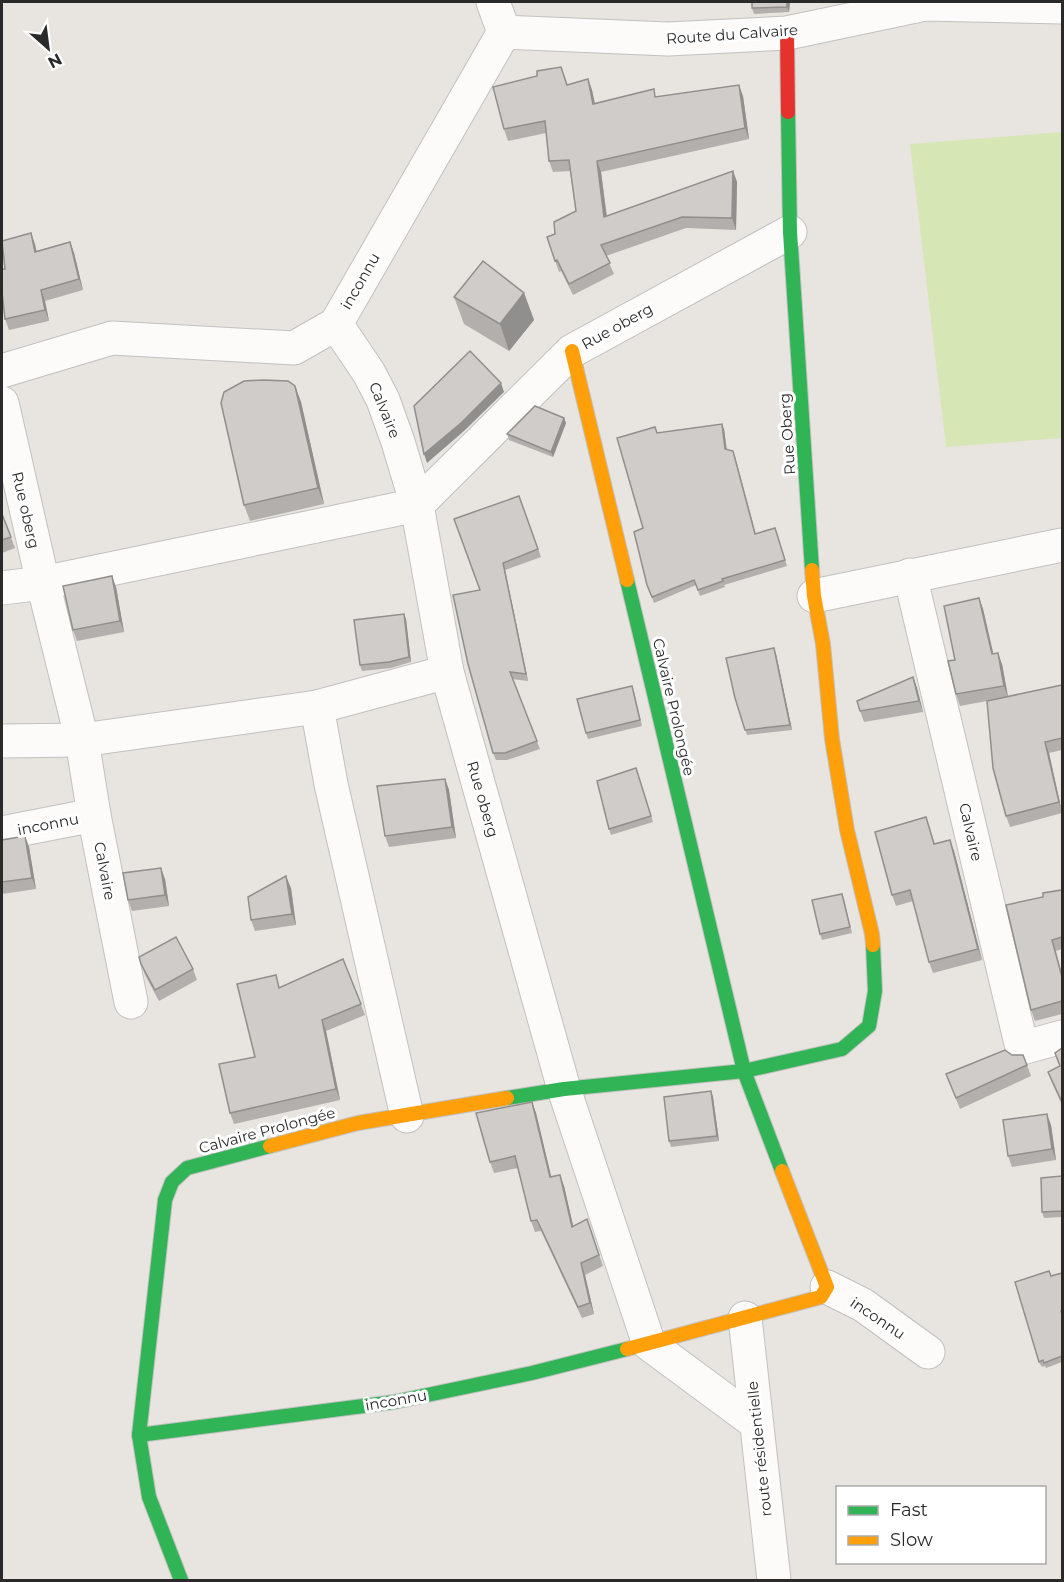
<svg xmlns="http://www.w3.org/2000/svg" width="1064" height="1582" font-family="Montserrat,sans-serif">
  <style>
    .pitch { fill: #d6e7b5 }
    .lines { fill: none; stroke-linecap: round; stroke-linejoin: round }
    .street-casing { stroke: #c2c0c1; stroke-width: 35 }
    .fast-casing { stroke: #c2c0c1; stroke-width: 16 }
    .slow-casing { stroke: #c2c0c1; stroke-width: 16 }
    .jam-casing { stroke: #c2c0c1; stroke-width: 16 }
    .street { stroke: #fcfbfa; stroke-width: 33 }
    .fast { stroke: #30b455; stroke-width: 14 }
    .slow { stroke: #ff9f0a; stroke-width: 14 }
    .jam { stroke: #e5322d; stroke-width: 14 }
    .wall { fill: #b2afad }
    .shaded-wall { fill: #918f8d }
    .building { fill: #cfccc9; stroke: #918f8d; stroke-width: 1.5 }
    .labels { text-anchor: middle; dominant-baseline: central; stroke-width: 6; stroke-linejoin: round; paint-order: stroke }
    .street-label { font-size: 15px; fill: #2a2a2a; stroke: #fff }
  </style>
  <rect width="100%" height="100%" fill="#e8e4df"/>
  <path class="pitch" d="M1062 132V438L946 447 910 144Z"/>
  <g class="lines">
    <defs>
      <g id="street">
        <path d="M493 2 504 32"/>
        <path d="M504 32 668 39 787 33 925 4 1062 7"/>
        <path d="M336 324 369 373 383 400 398 442 417 505 447 672 564 1089 649 1344 756 1423"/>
        <path d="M2 371 112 338 294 348 336 324 504 32"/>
        <path d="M2 403 43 583 82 740 94 815 131 1002"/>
        <path d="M910 575 1022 1048 1062 1037"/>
        <path d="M2 588 43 583 417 505 572 351 790 232"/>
        <path d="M814 596 1062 545"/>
        <path d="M317 707 447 672"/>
        <path d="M2 741 82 740 317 707 331 784 407 1116"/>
        <path d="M2 833 94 815"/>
        <path d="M827 1287 863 1305 928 1352"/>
        <path d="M745 1318 774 1580"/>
      </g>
      <g id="fast">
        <path d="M788 112 790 232 812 570"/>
        <path d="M627 580 744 1071 782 1171"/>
        <path d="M507 1098 564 1089 744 1071 842 1049 869 1026 875 991 873 945"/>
        <path d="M139 1435 394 1402 532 1373 627 1349"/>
        <path d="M181 1580 149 1497 139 1435 165 1200 172 1182 187 1168 270 1146"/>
      </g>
      <g id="slow">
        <path d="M572 351 627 580"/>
        <path d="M812 570 814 596 823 644 832 739 847 830 872 934 873 945"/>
        <path d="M270 1146 358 1123 507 1098"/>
        <path d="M627 1349 821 1297 827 1287 782 1171"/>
      </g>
      <path id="jam" d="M787 33 788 112"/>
    </defs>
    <use href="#street" class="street-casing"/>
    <use href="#fast" class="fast-casing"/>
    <use href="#slow" class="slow-casing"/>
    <use href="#jam" class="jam-casing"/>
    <use href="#street" class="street"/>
    <use href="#fast" class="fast"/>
    <use href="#slow" class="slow"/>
    <use href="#jam" class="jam"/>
  </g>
  <g class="wall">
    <path d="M790 2 789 12 754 14 752 8Z"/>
    <path d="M537 76 568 85 588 79 592 90 595 103 656 97 743 96 749 139 601 172 607 216 733 171 737 182 736 230 686 228 606 256 614 274 573 295 561 271 559 272 547 237 555 234 576 211 570 171 553 172 549 161 546 133 508 141 504 129Z"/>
    <path d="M31 233 36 251 70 242 74 253 83 290 45 301 49 321 9 330 5 319V269Z"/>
    <path d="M524 293 534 320 509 351 464 324 454 297Z"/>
    <path d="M295 386 301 402 324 504 250 521 244 505Z"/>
    <path d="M564 418 566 423 553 457 509 440 507 434Z"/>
    <path d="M724 429 727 449 735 456 756 534 775 528 787 566 724 585 725 587 700 596 696 585 654 603 647 585 643 528 657 433Z"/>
    <path d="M519 496 541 557 505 570 528 681 512 679 540 749 507 760H496L493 753 480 590Z"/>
    <path d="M2 514 15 548 2 553Z"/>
    <path d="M116 587 124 632 77 641 73 630Z"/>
    <path d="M979 598 983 609 993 654 1002 664 1008 696 1062 685V750L1049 753 1062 813 1010 827 1006 816 987 701 960 706 956 694 955 660Z"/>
    <path d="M406 619 411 662 391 668 362 671 360 665Z"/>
    <path d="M776 654 792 730 747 735 735 698Z"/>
    <path d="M913 677 917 688 923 712 864 722 860 711Z"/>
    <path d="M634 692 642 726 588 739 586 733Z"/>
    <path d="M636 768 653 822 611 835 609 829Z"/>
    <path d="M445 779 449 790 456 838 389 847 385 836Z"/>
    <path d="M926 817 935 844 954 851 982 960 933 973 929 962 913 901 896 906 892 895Z"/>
    <path d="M25 836 29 847 36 889 2 894V840Z"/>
    <path d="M165 879 169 906 132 911 128 900Z"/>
    <path d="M291 888 296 925 255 931 251 920Z"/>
    <path d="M1062 890V949L1056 951 1062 974V1014L1035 1021 1031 1010 1043 897Z"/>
    <path d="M844 899 852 933 822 940 820 934Z"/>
    <path d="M343 959 365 1015 326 1031 340 1100 234 1124 230 1113 255 1057 280 987Z"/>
    <path d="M141 964 193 969 197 980 159 1001 145 975Z"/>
    <path d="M1062 1048V1105L1052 1083 1048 1072 1060 1066 1055 1053Z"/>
    <path d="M1027 1065 1031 1076 960 1109 946 1074Z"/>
    <path d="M711 1091 713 1097 719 1141 671 1147 669 1141Z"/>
    <path d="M532 1102 536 1113 551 1177 564 1186 573 1226 587 1219 603 1266 585 1275 594 1314 582 1318 541 1231 535 1232 531 1221 518 1168 494 1173 490 1162Z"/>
    <path d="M1051 1125 1056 1160 1012 1167 1008 1156Z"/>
    <path d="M1062 1176V1217L1044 1218 1042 1212Z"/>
    <path d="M1062 1273V1362L1046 1368 1045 1366 1042 1367 1039 1362 1051 1276Z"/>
  </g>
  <g class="shaded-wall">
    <path d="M787 2H790L789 12 787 7Z"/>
    <path d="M588 79 592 90 597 115 593 104Z"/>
    <path d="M739 85 743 96 749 139 745 128Z"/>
    <path d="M597 161 601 172 608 228 604 217Z"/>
    <path d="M733 171 737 182 736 230 732 218Z"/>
    <path d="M31 233 35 244 39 263 35 252Z"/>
    <path d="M70 242 74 253 83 290 79 279Z"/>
    <path d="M41 290 45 301 49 321 45 310Z"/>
    <path d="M524 293 534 320 509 351 500 324Z"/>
    <path d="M501 383 504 392 464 431 427 463 424 454Z"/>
    <path d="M295 386 301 402 324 504 318 488Z"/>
    <path d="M564 418 566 423 553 457 551 452Z"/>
    <path d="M722 424 724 429 727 454 725 449Z"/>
    <path d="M503 563 505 570 528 681 526 674Z"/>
    <path d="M112 576 116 587 124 632 120 621Z"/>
    <path d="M979 598 983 609 996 665 992 654Z"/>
    <path d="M404 614 406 619 411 662 409 657Z"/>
    <path d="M774 648 776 654 792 730 790 725Z"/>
    <path d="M998 653 1002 664 1008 697 1004 686Z"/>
    <path d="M913 677 917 688 923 712 919 701Z"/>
    <path d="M1045 742 1049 753 1062 812 1059 802Z"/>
    <path d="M445 779 449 790 456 838 452 827Z"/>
    <path d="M25 836 29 847 36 889 32 878Z"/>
    <path d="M950 840 954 851 982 960 978 949Z"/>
    <path d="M161 868 165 879 169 906 165 895Z"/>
    <path d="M286 876 291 888 296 925 292 914Z"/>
    <path d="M322 1020 326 1031 340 1100 336 1089Z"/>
    <path d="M711 1091 713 1097 719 1141 717 1136Z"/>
    <path d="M532 1102 536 1113 554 1188 550 1177Z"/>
    <path d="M1047 1114 1051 1125 1056 1160 1052 1149Z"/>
    <path d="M560 1175 564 1186 576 1238 572 1227Z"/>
    <path d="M581 1263 585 1275 594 1314 590 1303Z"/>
  </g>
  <g class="building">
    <path d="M752 2H787V7L752 8Z"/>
    <path d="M561 67 567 85 588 79 593 104 654 89 655 97 739 85 745 128 597 161 604 217 733 171 732 218 682 217 601 245 610 263 569 284 557 260 555 261 547 237 555 234 554 222 576 211 569 160 549 161 545 121 504 129 493 87 537 76V71Z"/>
    <path d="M31 233 35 252 70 242 79 279 41 290 45 310 5 319 2 292V269H5L2 241Z"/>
    <path d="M483 261 524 293 500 324 454 297Z"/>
    <path d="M470 351 501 383 461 423 424 454 414 406Z"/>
    <path d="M263 380 288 381 295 386 318 488 244 505 221 403 224 392 244 381Z"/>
    <path d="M535 406 564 418 551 452 507 434Z"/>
    <path d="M722 424 725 449 733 451 755 534 775 528 785 560 722 579 723 581 698 590 694 580 652 597 647 585 634 532 643 528 617 438 655 427 657 433Z"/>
    <path d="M519 496 538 549 503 563 526 674 510 672 537 741 505 753H493L468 664 453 595 480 590 454 519Z"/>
    <path d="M2 514 11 537 2 540Z"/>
    <path d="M112 576 120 621 73 630 63 586Z"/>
    <path d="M979 598 992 654 998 653 1004 686 956 694 948 661 955 660 944 606Z"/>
    <path d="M404 614 409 657 389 662 360 665 354 620Z"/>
    <path d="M774 648 790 725 745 730 735 698 726 658Z"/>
    <path d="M913 677 919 701 860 711 857 701Z"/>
    <path d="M1062 685V738L1045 742 1059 802 1006 816 993 768 987 701Z"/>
    <path d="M632 686 640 720 586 733 577 699Z"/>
    <path d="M636 768 651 816 609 829 597 781Z"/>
    <path d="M445 779 452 827 385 836 377 786Z"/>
    <path d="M926 817 934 844 950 840 978 949 929 962 910 890 892 895 875 832Z"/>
    <path d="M25 836 32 878 2 882V840Z"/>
    <path d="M161 868 165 895 128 900 123 873Z"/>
    <path d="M286 876 292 914 251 920 248 897Z"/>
    <path d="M1062 890V937L1052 940 1062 977V1001L1031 1010 1006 905 1043 897V893Z"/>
    <path d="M842 894 850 927 820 934 812 900Z"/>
    <path d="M176 937 193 969 155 990 141 964 139 957Z"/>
    <path d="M343 959 361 1004 322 1020 336 1089 230 1113 219 1064 255 1057 237 984 276 975 279 988Z"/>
    <path d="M1062 1048V1102L1048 1072 1060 1066 1055 1053Z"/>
    <path d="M1005 1050 1012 1055H1023L1027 1065 956 1098 946 1074Z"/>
    <path d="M711 1091 717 1136 669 1141 664 1097Z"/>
    <path d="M532 1102 550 1177 560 1175 572 1227 587 1219 599 1255 581 1263 590 1303 578 1307 537 1220 531 1221 515 1156 490 1162 476 1113Z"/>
    <path d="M1047 1114 1052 1149 1008 1156 1003 1120Z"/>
    <path d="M1062 1176V1211L1042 1212 1041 1178Z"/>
    <path d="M1049 1271 1051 1276 1062 1273V1310L1061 1311 1062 1314V1356L1044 1363 1043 1360 1039 1362 1015 1282Z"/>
  </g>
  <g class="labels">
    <g class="street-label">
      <text transform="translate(732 34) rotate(-4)">Route du Calvaire</text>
      <text transform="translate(360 281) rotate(-60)">inconnu</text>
      <text transform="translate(617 326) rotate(-29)">Rue oberg</text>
      <text transform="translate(385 410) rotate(68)">Calvaire</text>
      <text transform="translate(787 434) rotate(-94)">Rue Oberg</text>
      <text transform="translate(26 510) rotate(77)">Rue oberg</text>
      <text transform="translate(674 707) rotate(77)">Calvaire Prolongée</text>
      <text transform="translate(483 799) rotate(74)">Rue oberg</text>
      <text transform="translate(48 824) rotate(-11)">inconnu</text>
      <text transform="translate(971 832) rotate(77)">Calvaire</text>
      <text transform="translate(105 871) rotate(79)">Calvaire</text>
      <text transform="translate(267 1130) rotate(-15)">Calvaire Prolongée</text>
      <text transform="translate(878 1318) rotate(34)">inconnu</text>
      <text transform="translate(396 1400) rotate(-10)">inconnu</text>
      <text transform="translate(759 1449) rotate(-96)">route résidentielle</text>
    </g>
  </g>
  <rect width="1064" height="1582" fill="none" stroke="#2a2a2a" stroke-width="6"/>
  <rect x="836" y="1486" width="210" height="78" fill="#ffffff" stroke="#aaaaaa" stroke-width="1.5"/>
  <rect x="848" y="1506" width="30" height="9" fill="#30b455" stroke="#aaaaaa" stroke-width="1.5"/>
  <text x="890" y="1516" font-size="18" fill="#2a2a2a">Fast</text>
  <rect x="848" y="1536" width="30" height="9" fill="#ff9f0a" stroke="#aaaaaa" stroke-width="1.5"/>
  <text x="890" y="1546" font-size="18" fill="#2a2a2a">Slow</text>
  <g transform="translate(48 48) rotate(152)" stroke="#ffffff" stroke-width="4.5" paint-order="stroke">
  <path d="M0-4.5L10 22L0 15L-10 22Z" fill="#2a2a2a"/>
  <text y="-9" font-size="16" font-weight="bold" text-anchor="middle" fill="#2a2a2a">N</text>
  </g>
</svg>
